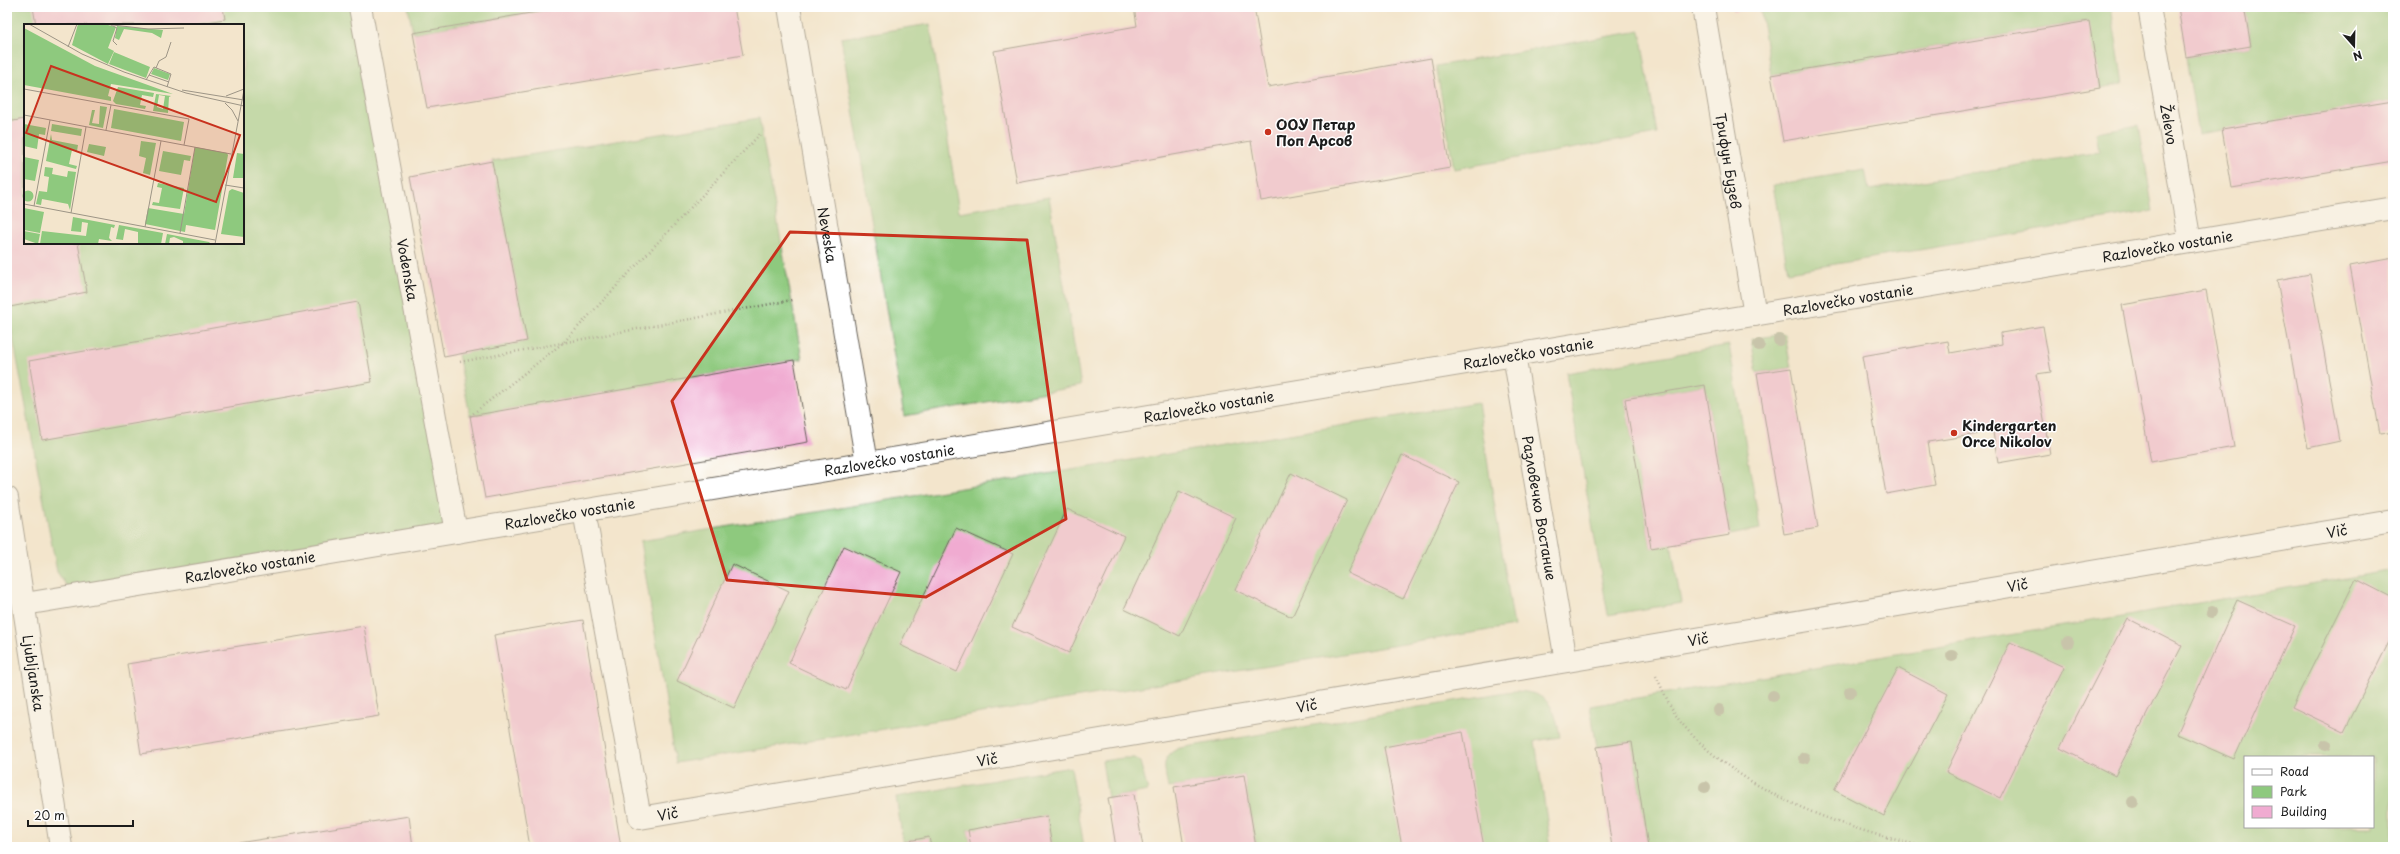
<svg xmlns="http://www.w3.org/2000/svg" width="2400" height="854" font-family="'Playpen Sans',sans-serif">
  <style>
    .green { fill: #8ec97e; stroke: #55724d; fill-rule: evenodd }
    .building { fill: #f0abd1 }
    .lines { fill: none; stroke-linecap: round; stroke-linejoin: round }
    .minor-casing { stroke: #67625a; stroke-width: 24 }
    .path { stroke: #67625a; stroke-width: 2.5; stroke-dasharray: 1 3; stroke-linecap: butt }
    .minor { stroke: #fff; stroke-width: 22 }
    .tree { fill: #969c81 }
    .marked { fill: none; stroke: #c8321e; stroke-width: 3; stroke-linejoin: round }
    .poi-dot { fill: #c8321e; stroke: #fff; stroke-width: 1.5 }
    .labels { text-anchor: middle; dominant-baseline: central; stroke-width: 3; stroke-linejoin: round; paint-order: stroke }
    .poi-label { font-size: 14px; font-weight: bold; fill: #1c1c1c; stroke: #fff; text-anchor: start }
    .street-label { font-size: 14px; fill: #1c1c1c; stroke: #fff }
    .inset-road { fill: none; stroke: #9d9586; stroke-width: 1 }
    .view { fill: #c8321e; fill-opacity: 0.15; stroke: #c8321e; stroke-width: 2 }
    .inset-edge { fill: none; stroke: #1c1c1c; stroke-width: 2 }
  </style>
  <rect width="100%" height="100%" fill="#fff"/>
  <filter id="ink" filterUnits="userSpaceOnUse"><feTurbulence type="fractalNoise" baseFrequency=".025" numOctaves="2"/><feDisplacementMap in="SourceGraphic" scale="8" xChannelSelector="R" yChannelSelector="G"/><feConvolveMatrix kernelMatrix="1 2 1 2 8 2 1 2 1" color-interpolation-filters="sRGB"/></filter>
  <filter id="wash" filterUnits="userSpaceOnUse"><feTurbulence type="fractalNoise" baseFrequency=".012" numOctaves="4" result="noise"/><feDisplacementMap in="SourceGraphic" scale="16" xChannelSelector="R" yChannelSelector="G"/><feGaussianBlur stdDeviation="0.9" result="paint"/><feColorMatrix in="noise" values="0 0 0 0 0 0 0 0 0 0 0 0 0 0 0 0 0 1.4 0 .05"/><feComposite in="paint" operator="in"/></filter>
  <g filter="url(#wash)">
    <rect width="100%" height="100%" fill="#f3e5cc"/>
    <g class="green">
      <path d="M7 7H360L456 532 74 596 57 572 7 306ZM25 25H243V243H25Z"/>
      <path d="M408 7H566L413 33Z"/>
      <path d="M1760 7H2111L2123 84 2100 88 2088 21 1771 75Z"/>
      <path d="M2244 7H2393V101L2198 134 2186 57 2251 46Z"/>
      <path d="M930 24 959 212 1049 197 1081 386 904 416 841 38Z"/>
      <path d="M1640 31 1657 134 1454 169 1436 66Z"/>
      <path d="M759 118 802 359 470 416 458 354 527 341 492 161Z"/>
      <path d="M2139 125 2153 211 1788 272 1773 185 1865 170 1869 190 2099 152 2096 132Z"/>
      <path d="M1785 334 1791 368 1757 373 1751 339Z"/>
      <path d="M1729 345 1760 529 1730 535 1705 385 1625 399 1651 548 1671 544 1681 603 1608 615 1566 373Z"/>
      <path d="M1478 403 1514 626 676 763 640 541Z"/>
      <path d="M2393 570V847H1648L1632 742 1597 747 1590 706ZM2245 757H2373V827H2245Z"/>
      <path d="M1512 691C1547 691 1555 705 1560 737L1535 741 1551 847H1256L1244 775 1168 788C1165 769 1159 756 1180 748Z"/>
      <path d="M1123 758H1134L1140 762 1148 791 1108 798 1102 761Z"/>
      <path d="M1071 767 1084 847H1052L1047 816 968 830 971 847H931L929 838 903 842 896 797Z"/>
    </g>
    <g id="blocks">
      <g class="building">
        <path d="M33 7H223L225 19 190 25H36Z"/>
        <path d="M566 7H734L743 55 427 108 413 33Z"/>
        <path d="M1134 7H1254L1268 87 1431 58 1450 168 1261 201 1251 141 1017 183 994 51 1137 26Z"/>
        <path d="M1733 7H1756V8L1734 12Z"/>
        <path d="M2178 7H2244L2251 46 2186 57Z"/>
        <path d="M2089 21 2100 88 1783 141 1771 75Z"/>
        <path d="M2393 101V161L2232 188 2222 129Z"/>
        <path d="M25 119V243H78L87 292 10 307 7 288V122Z"/>
        <path d="M492 161 527 341 444 357 410 177Z"/>
        <path d="M2393 258V432L2380 434 2350 266Z"/>
        <path d="M2310 274 2340 441 2308 448 2277 280Z"/>
        <path d="M2206 290 2234 447 2151 462 2122 305Z"/>
        <path d="M358 302 372 382 42 440 29 361Z"/>
        <path d="M2043 326 2051 372 2036 374 2050 454 1998 463 1992 426 1977 429 1978 434 1928 442 1935 485 1886 494 1862 356 1948 341 1950 353 2002 344 2001 333Z"/>
        <path d="M794 360 808 442 485 498 470 416Z"/>
        <path d="M1791 368 1818 528 1784 534 1757 373Z"/>
        <path d="M1705 385 1730 535 1651 548 1625 399Z"/>
        <path d="M1402 455 1459 482 1403 599 1347 573Z"/>
        <path d="M1291 473 1347 500 1292 617 1235 590Z"/>
        <path d="M1179 491 1236 518 1180 636 1124 609Z"/>
        <path d="M1067 509 1124 536 1069 653 1012 627Z"/>
        <path d="M956 528 1013 554 957 672 900 645Z"/>
        <path d="M844 546 901 572 846 690 789 663Z"/>
        <path d="M732 564 789 591 734 708 677 681Z"/>
        <path d="M2356 579 2393 598V634L2344 732 2292 707Z"/>
        <path d="M2237 600 2295 626 2234 759 2177 734Z"/>
        <path d="M2127 618 2182 646 2115 776 2060 748Z"/>
        <path d="M583 620 621 847H530L494 635Z"/>
        <path d="M364 626 379 716 141 754 127 664Z"/>
        <path d="M2010 642 2064 667 2000 798 1946 772Z"/>
        <path d="M1898 668 1948 694 1884 816 1834 790Z"/>
        <path d="M1463 732 1484 847H1402L1384 747Z"/>
        <path d="M1632 742 1648 847H1612L1597 747Z"/>
        <path d="M1244 775 1256 847H1184L1174 787Z"/>
        <path d="M1134 794 1143 847H1116L1108 798Z"/>
        <path d="M409 816 413 847H219V846Z"/>
        <path d="M1047 816 1052 847H971L968 830Z"/>
        <path d="M929 837 931 847H904L903 842Z"/>
      </g>
    </g>
  </g>
  <g filter="url(#ink)">
    <use href="#blocks" fill-opacity="0" stroke="#67625a" stroke-width="1"/>
    <g class="lines">
      <defs>
        <g id="minor">
          <path id="s1" d="M360 7 456 532"/>
          <path id="s2" d="M789 7 867 463"/>
          <path id="s3" d="M1703 7 1755 315"/>
          <path id="s4" d="M2149 7 2190 242"/>
          <path id="s5" d="M1514 355 1566 661"/>
          <path id="s6" d="M7 498 61 847"/>
          <path id="s7" d="M584 511 640 818 2393 521"/>
          <path id="s8" d="M25 604 2393 208"/>
        </g>
      </defs>
      <use href="#minor" class="minor-casing"/>
      <g class="path">
        <path d="M460 362 792 300"/>
        <path d="M470 416 564 342 761 133"/>
        <path d="M1656 676C1664 692 1672 713 1684 726 1741 792 1844 830 1927 847"/>
      </g>
      <use href="#minor" class="minor"/>
    </g>
    <g class="tree">
      <circle cx="1779" cy="340" r="6"/>
      <circle cx="1759" cy="345" r="6"/>
      <circle cx="2212" cy="612" r="6"/>
      <circle cx="2068" cy="642" r="6"/>
      <circle cx="1952" cy="656" r="6"/>
      <circle cx="1850" cy="692" r="6"/>
      <circle cx="1773" cy="696" r="6"/>
      <circle cx="1719" cy="710" r="6"/>
      <circle cx="2326" cy="745" r="6"/>
      <circle cx="1804" cy="758" r="6"/>
      <circle cx="1705" cy="787" r="6"/>
      <circle cx="2133" cy="802" r="6"/>
    </g>
  </g>
  <path d="M0 0H2400V854H0ZM790 232 1027 240 1066 519 926 597 727 580 672 401Z" fill="#f3e5cc" fill-opacity=".55" fill-rule="evenodd"/>
  <path class="marked" d="M790 232 1027 240 1066 519 926 597 727 580 672 401Z"/>
  <g class="poi-dot">
    <circle cx="1268" cy="132" r="4"/>
    <circle cx="1954" cy="433" r="4"/>
  </g>
  <g class="labels">
    <g class="poi-label">
      <text x="1276" y="124">ООУ Петар<tspan x="1276" dy="16">Поп Арсов</tspan></text>
      <text x="1962" y="425">Kindergarten<tspan x="1962" dy="16">Orce Nikolov</tspan></text>
    </g>
    <g class="street-label">
      <text stroke="none"><textPath href="#s4" startOffset="119">Želevo</textPath></text>
      <text stroke="none"><textPath href="#s3" startOffset="156">Трифун Бузев</textPath></text>
      <text stroke="none"><textPath href="#s2" startOffset="231">Neveska</textPath></text>
      <text stroke="none"><textPath href="#s8" startOffset="2172">Razlovečko vostanie</textPath></text>
      <text stroke="none"><textPath href="#s1" startOffset="267">Vodenska</textPath></text>
      <text stroke="none"><textPath href="#s8" startOffset="1848">Razlovečko vostanie</textPath></text>
      <text stroke="none"><textPath href="#s8" startOffset="1524">Razlovečko vostanie</textPath></text>
      <text stroke="none"><textPath href="#s8" startOffset="1200">Razlovečko vostanie</textPath></text>
      <text stroke="none"><textPath href="#s8" startOffset="876">Razlovečko vostanie</textPath></text>
      <text stroke="none"><textPath href="#s5" startOffset="155">Разловечко Востание</textPath></text>
      <text stroke="none"><textPath href="#s8" startOffset="552">Razlovečko vostanie</textPath></text>
      <text stroke="none"><textPath href="#s7" startOffset="2033">Vič</textPath></text>
      <text stroke="none"><textPath href="#s8" startOffset="228">Razlovečko vostanie</textPath></text>
      <text stroke="none"><textPath href="#s7" startOffset="1709">Vič</textPath></text>
      <text stroke="none"><textPath href="#s7" startOffset="1385">Vič</textPath></text>
      <text stroke="none"><textPath href="#s6" startOffset="177">Ljubljanska</textPath></text>
      <text stroke="none"><textPath href="#s7" startOffset="988">Vič</textPath></text>
      <text stroke="none"><textPath href="#s7" startOffset="664">Vič</textPath></text>
      <text stroke="none"><textPath href="#s7" startOffset="340">Vič</textPath></text>
    </g>
  </g>
  <g transform="translate(24 24)">
    <rect width="220" height="220" fill="#f3e5cc"/>
    <path d="M54 0H80L92 3 84 24 90 27 84 40 48 21ZM93 2 139 6 137 14 128 9 100 5 95 16 91 14ZM0 4 71 42 149 70 87 60 84 72 87 73V77L0 61ZM90 28 126 43 122 54 85 40ZM130 44 146 50 144 56 127 50ZM94 63 130 69 129 73 118 71 116 81 122 82 121 85 92 80 89 77ZM132 70 147 72 145 73 144 89 129 87ZM135 71 141 72 139 85 133 83ZM76 82 83 83 79 104 65 101 68 86H71L68 99 75 100ZM90 85 160 98 157 117 87 104ZM0 100 22 104 21 111 15 110 13 125 0 122ZM28 100 58 105 57 112 27 107ZM27 110 28 116 54 121 53 127 48 126 45 140 53 142 52 145 22 137ZM117 117 132 119 126 151 119 149 122 134 115 132ZM65 120 82 123 80 132 63 128ZM171 123 203 129 204 131 191 206 162 201 161 208 121 200 124 184 160 190ZM139 127 167 132 166 137 160 136 157 151 135 147ZM213 129 220 130V154H209ZM0 133 15 136 11 157 0 155ZM21 143 29 144 28 150 43 153 44 147 52 148 46 186 44 180 18 175 17 181 12 180 15 167 23 168 25 153 20 152ZM134 159 160 164 156 185 128 181 129 178 135 179 138 164 133 163ZM208 165 220 169V213L197 210 205 167ZM-1.5 172a5.5 5.5 0 1 1 11 0a5.5 5.5 0 1 1-11 0ZM0 184 20 188 16 209 0 206ZM49 193 91 201 90 204 87 203 85 214 88 217 75 215 74 220H16L18 207 62 212 64 199 58 198 57 208 47 207ZM95 201 139 209 137 220H114V208L101 205 99 216 92 215ZM0 207 16 210 14 220 0 215ZM143 210 185 218 187 220H159V217L150 213 146 214 145 220H141Z" fill="#8ec97e" fill-rule="evenodd"/>
    <path class="inset-road" d="M5 0 58 30 100 48 162 69 220 82M85 0 93 4 89 17 93 21M89 1 124 5 160 4M44 23 53 0M132 44 135 37 142 33 147 18M125 51 145 58M122 56 130 43 147 50 143 63M0 65 165 95 160 121M158 66 220 76M202 72 220 65M201 79 208 86 214 97M0 91 207 130M82 106 87 81M201 161 220 164M0 180 191 216M10 182 26 96M47 189 62 103M121 203 137 117M156 209 171 123M191 220 220 66"/>
    <path class="view" d="M27 42 216 111 192 178 2 109Z"/>
    <rect width="220" height="220" class="inset-edge"/>
  </g>
  <rect width="2400" height="854" fill="none" stroke="#fff" stroke-width="24"/>
  <rect x="2244" y="756" width="130" height="72" fill="#ffffff" stroke="#a4a4a4"/>
  <rect x="2252" y="769" width="20" height="6" fill="#ffffff" stroke="#a4a4a4"/>
  <text x="2280" y="776" font-size="12" fill="#1c1c1c">Road</text>
  <rect x="2252" y="786" width="20" height="12" fill="#8ec97e" stroke="#a4a4a4"/>
  <text x="2280" y="796" font-size="12" fill="#1c1c1c">Park</text>
  <rect x="2252" y="806" width="20" height="12" fill="#f0abd1" stroke="#a4a4a4"/>
  <text x="2280" y="816" font-size="12" fill="#1c1c1c">Building</text>
  <g transform="translate(2354 46) rotate(160)" stroke="#ffffff" stroke-width="3" paint-order="stroke">
  <path d="M0-3L7 15L0 10L-7 15Z" fill="#1c1c1c"/>
  <text y="-6" font-size="11" font-weight="bold" text-anchor="middle" fill="#1c1c1c">N</text>
  </g>
  <path d="M28 820v6h105v-6" fill="none" stroke="#1c1c1c" stroke-width="2"/>
  <text x="34" y="820" font-size="12" fill="#1c1c1c" stroke="#ffffff" stroke-width="3" paint-order="stroke">20 m</text>
</svg>
